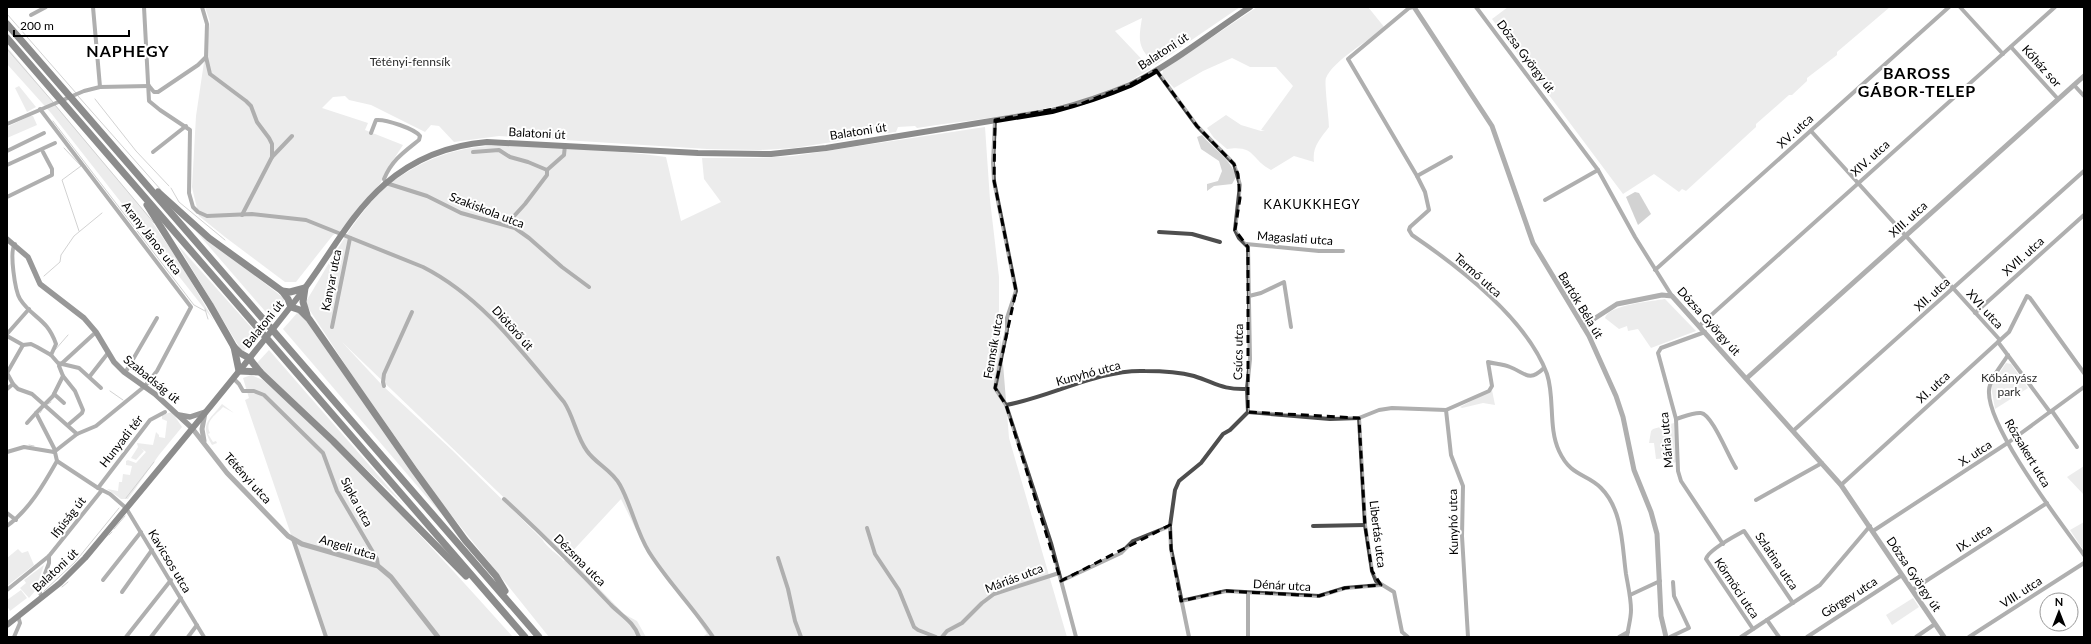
<svg xmlns="http://www.w3.org/2000/svg" width="2091" height="644" font-family="Lato,sans-serif">
  <style>
    .green { fill: #d5d5d5; fill-rule: evenodd }
    .water { fill: #9c9c9c }
    .lines { fill: none; stroke-linecap: round; stroke-linejoin: round }
    .stream { stroke: #9c9c9c; stroke-width: 1 }
    .minor { stroke: #4e4e4e; stroke-width: 4 }
    .tertiary { stroke: #4e4e4e; stroke-width: 5 }
    .secondary { stroke: #1b1b1b; stroke-width: 5.5 }
    .primary { stroke: #000; stroke-width: 6 }
    .trunk { stroke: #000; stroke-width: 7 }
    .marked { fill: none; stroke: #000; stroke-width: 3; stroke-dasharray: 8 5; stroke-linejoin: round }
    .labels { text-anchor: middle; dominant-baseline: central; stroke-width: 4; stroke-linejoin: round; paint-order: stroke }
    .street-label { font-size: 12px; fill: #000; stroke: #fff }
    .park-label { font-size: 12px; fill: #2c2c2c; stroke: #fff }
    .neighbourhood-label { font-size: 13px; letter-spacing: 1px; fill: #000; stroke: #fff }
    .district-label { font-size: 16px; font-weight: bold; letter-spacing: 1px; fill: #000; stroke: #fff }
  </style>
  <rect width="100%" height="100%" fill="#fff"/>
  <g class="green">
    <path d="M205 7H1240L1155 65C1138 47 1138 42 1142 18L1115 31 1151 69C1139 75 1128 83 1116 88 1053 113 983 118 917 128L915 126 898 127 896 132C892 132 887 134 883 133 871 131 868 128 858 138L794 148 760 150 707 149 499 136 454 142 439 126 431 125 425 132 371 105 349 100 345 96 333 97 322 108 368 123 365 130 403 145 388 168 380 184 364 201 340 231 333 235 296 282H285L225 237 199 216 194 196 192 187 196 116 210 22Z"/>
    <path d="M1257 7H1368L1385 28C1369 40 1333 61 1326 78 1324 83 1329 118 1329 127 1320 139 1312 147 1314 162L1294 156 1271 170C1250 159 1256 145 1227 149L1214 138 1207 128 1226 115 1241 125 1261 131 1265 130H1261L1293 86 1276 67H1250L1232 58 1203 71 1174 88 1162 75 1163 70Z"/>
    <path d="M1508 7H1890L1837 52V55L1807 78V81L1792 95H1789L1756 124V127L1686 191 1682 189 1679 192 1654 174 1623 194 1492 19Z"/>
    <path d="M7 47 146 213 182 266 214 321 51 113 7 64Z"/>
    <path d="M19 86 36 107 27 112 15 88Z"/>
    <path d="M30 116H33L37 125 7 138V127Z"/>
    <path d="M985 127 990 200 999 277V314L1009 438 1067 637H702L707 634 688 604 668 582 647 552 621 499 568 556 624 614 637 621 646 637H549L440 501 350 372 305 303C329 264 351 221 384 188 391 182 400 176 409 171 465 137 516 145 579 149 608 151 637 153 666 157L681 221 721 202 704 179 702 158H757L793 156ZM342 342 546 538 568 556 564 561C557 553 547 548 542 539L452 450 382 385Z"/>
    <path d="M1202 135C1213 149 1232 160 1236 177L1232 184 1214 186 1207 191V184L1218 181 1222 171 1219 161 1201 149 1197 137Z"/>
    <path d="M193 228 285 299 271 318Z"/>
    <path d="M177 244 258 335 244 351 241 350Z"/>
    <path d="M1665 299 1696 331 1651 348 1638 329 1628 331 1627 326 1619 329 1605 318C1608 305 1653 301 1665 299Z"/>
    <path d="M298 312 302 315 443 516 283 329Z"/>
    <path d="M269 350 404 505 262 370 257 363Z"/>
    <path d="M2006 363 2011 364 2028 388 1995 409 1991 386Z"/>
    <path d="M251 375 263 380C352 460 433 548 513 637H326L245 400 249 398 243 378Z"/>
    <path d="M1492 390 1495 405 1483 403 1462 408 1460 407Z"/>
    <path d="M222 404 234 413 223 407C217 414 204 421 210 433L208 434 213 442 216 441 217 443 212 445C199 423 209 421 222 404Z"/>
    <path d="M172 412 182 427 159 455 128 499H121L107 489 118 491 119 482H122L123 474 130 475 132 466 126 465V461L128 460 136 463 146 452 141 448 144 451 136 460 131 458 138 447 137 443 153 445 156 432 159 435V437L165 438 167 421 162 419V415Z"/>
    <path d="M1674 423 1677 461 1674 463 1671 458 1656 459 1654 443H1649L1651 431 1653 429Z"/>
    <path d="M2084 466V495L2067 477Z"/>
    <path d="M2084 522V551L2070 530Z"/>
    <path d="M18 549 22 553 28 551 34 565 7 586V558Z"/>
    <path d="M44 565 35 591 29 598 20 588 26 583 24 580Z"/>
    <path d="M21 590 27 598 10 611 7 606V600Z"/>
    <path d="M1913 598 1919 607 1892 625 1886 615Z"/>
  </g>
  <path class="water" d="M1635 192 1639 193 1651 214 1638 225 1626 197Z"/>
  <g class="lines">
    <g class="stream">
      <path d="M7 14 76 93"/>
      <path d="M7 49 53 102"/>
      <path d="M78 96 161 190"/>
      <path d="M95 99 136 151 169 186"/>
      <path d="M55 105 154 223"/>
      <path d="M53 121 194 305 205 311"/>
      <path d="M64 148 81 166 62 180 79 231"/>
      <path d="M171 188 179 202 225 240"/>
      <path d="M44 276 60 262 61 255 74 236 102 213"/>
      <path d="M205 309 208 319"/>
      <path d="M55 350 68 335"/>
      <path d="M110 391 123 400"/>
      <path d="M48 404 51 402"/>
      <path d="M40 413 42 410"/>
      <path d="M29 445 34 446"/>
      <path d="M126 498 154 462"/>
      <path d="M114 529 125 516"/>
      <path d="M109 535 112 532"/>
      <path d="M62 587 68 582"/>
      <path d="M44 591 75 562 119 508"/>
    </g>
    <g class="minor">
      <path d="M93 7 100 87"/>
      <path d="M144 7 149 101 160 110 190 130 189 193 193 207 198 212 207 216 252 214 306 220 423 267C482 297 522 352 564 402 574 417 576 436 587 451 596 464 612 470 620 485 632 507 636 531 649 552 668 582 693 607 713 637"/>
      <path d="M202 7 207 24 206 57 210 74 246 101 251 106 257 122 269 138 272 144V157"/>
      <path d="M1413 7 1409 8 1348 59 1417 176 1425 192 1429 210 1410 227 1409 230 1412 235C1459 267 1527 319 1547 374 1555 398 1548 427 1559 451 1571 477 1586 473 1601 488 1623 510 1622 546 1626 574 1628 586 1631 598 1631 610 1631 619 1628 628 1627 637"/>
      <path d="M1476 7 1598 170 1635 237 1672 296"/>
      <path d="M1960 7 2003 54"/>
      <path d="M31 15 46 7"/>
      <path d="M2011 47 2058 99"/>
      <path d="M1156 70 1197 126 1234 164 1240 185 1235 230 1239 238 1248 247 1250 359 1247 389 1248 412 1230 430 1223 434 1201 463 1179 481 1175 490 1170 526 1171 549 1189 637"/>
      <path d="M2074 85 2084 96"/>
      <path d="M149 86 154 92H158L198 65 206 57"/>
      <path d="M40 109 191 307 157 371 145 386 96 426 77 434 54 452"/>
      <path d="M995 120 993 163 994 181 1016 291 1007 318V330L995 388 1006 405 1051 543 1076 637"/>
      <path d="M7 124 84 91 100 87 149 86"/>
      <path d="M1811 131 2000 340"/>
      <path d="M371 133 376 120C386 119 415 129 420 136L419 140C404 152 392 160 384 179L386 183 427 196 461 213 515 228 529 238 562 267 589 287"/>
      <path d="M7 151 44 133"/>
      <path d="M153 152 186 126"/>
      <path d="M473 152 499 150 510 157 528 162 547 170V175L525 204 506 225"/>
      <path d="M7 165 55 143"/>
      <path d="M547 170 564 155 565 145"/>
      <path d="M1417 176 1451 157"/>
      <path d="M7 197 52 175V169L43 152"/>
      <path d="M1545 200 1598 170"/>
      <path d="M242 215 272 157 292 136"/>
      <path d="M1159 232 1192 234 1220 242"/>
      <path d="M15 244C9 251 15 291 20 299 32 318 47 318 56 344L51 355"/>
      <path d="M1246 244 1319 251H1343"/>
      <path d="M1655 270 1949 7"/>
      <path d="M1249 296 1261 293 1284 282 1291 327"/>
      <path d="M1975 313 2084 215"/>
      <path d="M1699 326 2055 7"/>
      <path d="M332 327 350 238"/>
      <path d="M96 332 59 366 63 376 53 396 36 413 54 448 57 461 98 488 110 494 126 508 204 637"/>
      <path d="M1705 332 1661 348 1658 353 1676 419 1678 471 1681 481 1723 544"/>
      <path d="M7 334 29 309"/>
      <path d="M7 336 23 345 31 344 37 347 51 355 58 363 79 368 101 388"/>
      <path d="M1998 342 2050 412"/>
      <path d="M2008 355C2002 365 1990 378 1989 390 1986 426 2061 523 2084 555"/>
      <path d="M7 373 13 384 18 389 32 394 77 434"/>
      <path d="M7 373 23 345"/>
      <path d="M125 373 157 318"/>
      <path d="M63 376 75 391 83 410 82 413 68 425"/>
      <path d="M90 376 108 353"/>
      <path d="M233 378 239 384 243 391H254L264 395 323 453 337 491 377 559 378 566"/>
      <path d="M384 386 383 382 384 374 412 312"/>
      <path d="M7 389 13 384"/>
      <path d="M54 394 64 403"/>
      <path d="M1006 405C1051 397 1099 369 1145 371 1161 371 1179 372 1194 376 1216 383 1222 390 1247 389"/>
      <path d="M1446 410 1489 391 1492 386 1488 362C1495 364 1503 364 1510 367 1526 373 1528 383 1544 368"/>
      <path d="M2052 411 2077 447"/>
      <path d="M1248 412 1330 419 1359 418 1379 410 1392 408 1446 410 1451 455 1463 486 1462 536 1468 637"/>
      <path d="M1359 418 1365 525 1372 571 1376 581 1394 592 1402 632 1408 637"/>
      <path d="M1676 419C1683 417 1694 412 1701 413 1712 414 1729 458 1736 468"/>
      <path d="M27 423 36 413"/>
      <path d="M1793 431 2084 171"/>
      <path d="M7 452 24 447 54 452"/>
      <path d="M1841 485 2009 332 2027 296 2030 298 2084 373"/>
      <path d="M98 488 150 420 165 412"/>
      <path d="M504 499C541 533 577 569 611 605 622 616 634 622 639 637"/>
      <path d="M1756 500 1822 463"/>
      <path d="M7 513 16 520"/>
      <path d="M7 526C29 510 44 484 57 461"/>
      <path d="M1313 526 1365 525"/>
      <path d="M867 528 875 554 899 590 914 627 918 630 936 637"/>
      <path d="M1873 531 2009 442 2084 387"/>
      <path d="M293 539 326 637"/>
      <path d="M778 558 788 589 795 621 801 637"/>
      <path d="M103 580 141 532"/>
      <path d="M1061 581 1121 553 1133 541 1170 526"/>
      <path d="M7 590 49 556 102 490"/>
      <path d="M1912 590 2047 503"/>
      <path d="M122 592 152 550"/>
      <path d="M1630 595 1660 581"/>
      <path d="M42 598 39 590 49 563V556"/>
      <path d="M1181 601 1226 591 1319 596 1345 588 1381 585"/>
      <path d="M1767 620 1779 637"/>
      <path d="M1753 629 1706 559C1708 550 1735 536 1744 531L1793 603"/>
      <path d="M14 637 20 623 18 616"/>
      <path d="M126 637 171 580"/>
      <path d="M151 637 181 598"/>
      <path d="M188 637 197 625"/>
      <path d="M942 637 947 631 962 623 982 603 994 594 1059 573"/>
      <path d="M1248 637V593"/>
      <path d="M1619 637 1628 632"/>
      <path d="M1670 637 1689 628 1674 596 1673 582"/>
      <path d="M1741 637 1820 585 1870 526"/>
      <path d="M1807 637 1902 575"/>
      <path d="M1916 637 1935 624"/>
      <path d="M1969 637 2084 563"/>
    </g>
    <g class="tertiary">
      <path d="M1414 7 1492 126 1533 243 1589 336 1616 396 1623 417 1634 470 1651 512 1657 534 1661 616 1666 637"/>
      <path d="M1583 326 1617 304 1662 295 1672 296 1841 485 1944 637"/>
      <path d="M1747 378 2084 76"/>
      <path d="M192 428 227 473 288 536 302 544 378 566 391 577 438 637"/>
      <path d="M204 441 202 429 205 413"/>
    </g>
    <g class="secondary">
      <path d="M7 239 28 257 40 284 84 318 96 332 114 362 124 372 155 394 192 428"/>
      <path d="M179 415 190 417 205 412"/>
    </g>
    <path class="primary" d="M7 625 60 583 85 558C156 473 227 388 295 301 326 263 348 216 385 184 414 159 450 145 487 142L698 153 771 154 826 148 1052 111C1079 104 1104 96 1130 85 1171 65 1212 32 1250 7"/>
    <g class="trunk">
      <path d="M7 24 539 637"/>
      <path d="M7 38 525 637"/>
      <path d="M158 192 209 238 282 291 288 299 291 307 300 310 309 319 414 470 465 540 496 576 505 591"/>
      <path d="M147 205 210 305 234 347 239 371 260 372"/>
      <path d="M282 291 290 292 305 288 303 302 307 315"/>
      <path d="M234 347 240 353 249 358 260 372 333 441 466 576"/>
    </g>
  </g>
  <path d="M0 0H2091V644H0ZM1156 70 1197 126 1234 164 1238 174 1240 198 1235 230 1248 247V412L1359 418 1365 525 1372 571 1381 585 1345 588 1319 596 1226 591 1181 601 1171 549 1170 525 1061 581 1006 405 995 388 1016 291 994 181 995 120 1081 104 1131 84Z" fill="#fff" fill-opacity=".55" fill-rule="evenodd"/>
  <path class="marked" d="M1156 70 1197 126 1234 164 1238 174 1240 198 1235 230 1248 247V412L1359 418 1365 525 1372 571 1381 585 1345 588 1319 596 1226 591 1181 601 1171 549 1170 525 1061 581 1006 405 995 388 1016 291 994 181 995 120 1081 104 1131 84Z"/>
  <g class="labels">
    <g class="street-label">
      <text transform="translate(1163 51) rotate(-33)">Balatoni út</text>
      <text transform="translate(1526 56) rotate(53)">Dózsa György út</text>
      <text transform="translate(2042 66) rotate(48)">Kőház sor</text>
      <text transform="translate(858 131) rotate(-9)">Balatoni út</text>
      <text transform="translate(1795 131) rotate(-42)">XV. utca</text>
      <text transform="translate(537 133) rotate(3)">Balatoni út</text>
      <text transform="translate(1870 158) rotate(-42)">XIV. utca</text>
      <text transform="translate(487 210) rotate(21)">Szakiskola utca</text>
      <text transform="translate(1908 219) rotate(-42)">XIII. utca</text>
      <text transform="translate(152 238) rotate(52)">Arany János utca</text>
      <text transform="translate(1295 238) rotate(4)">Magaslati utca</text>
      <text transform="translate(2023 256) rotate(-42)">XVII. utca</text>
      <text transform="translate(1478 275) rotate(42)">Termő utca</text>
      <text transform="translate(331 280) rotate(-79)">Kanyar utca</text>
      <text transform="translate(1932 294) rotate(-42)">XII. utca</text>
      <text transform="translate(1581 305) rotate(59)">Bartók Béla út</text>
      <text transform="translate(1985 309) rotate(48)">XVI. utca</text>
      <text transform="translate(1709 321) rotate(48)">Dózsa György út</text>
      <text transform="translate(263 324) rotate(-51)">Balatoni út</text>
      <text transform="translate(513 328) rotate(48)">Diótörő út</text>
      <text transform="translate(993 346) rotate(-80)">Fennsík utca</text>
      <text transform="translate(1238 352) rotate(-89)">Csúcs utca</text>
      <text transform="translate(1088 373) rotate(-15)">Kunyhó utca</text>
      <text transform="translate(152 379) rotate(39)">Szabadság út</text>
      <text transform="translate(1933 387) rotate(-42)">XI. utca</text>
      <text transform="translate(1666 440) rotate(-95)">Mária utca</text>
      <text transform="translate(121 441) rotate(-52)">Hunyadi tér</text>
      <text transform="translate(1975 453) rotate(-33)">X. utca</text>
      <text transform="translate(2028 453) rotate(59)">Rózsakert utca</text>
      <text transform="translate(248 478) rotate(48)">Tétényi utca</text>
      <text transform="translate(357 502) rotate(62)">Sipka utca</text>
      <text transform="translate(68 517) rotate(-52)">Ifjúság út</text>
      <text transform="translate(1453 522) rotate(-91)">Kunyhó utca</text>
      <text transform="translate(1378 534) rotate(83)">Libertás utca</text>
      <text transform="translate(1974 538) rotate(-33)">IX. utca</text>
      <text transform="translate(348 547) rotate(17)">Angeli utca</text>
      <text transform="translate(580 560) rotate(45)">Dézsma utca</text>
      <text transform="translate(170 561) rotate(59)">Kavicsos utca</text>
      <text transform="translate(1777 561) rotate(56)">Szlatina utca</text>
      <text transform="translate(55 570) rotate(-43)">Balatoni út</text>
      <text transform="translate(1914 574) rotate(56)">Dózsa György út</text>
      <text transform="translate(1014 578) rotate(-21)">Máriás utca</text>
      <text transform="translate(1282 585) rotate(3)">Dénár utca</text>
      <text transform="translate(1737 588) rotate(56)">Körmöci utca</text>
      <text transform="translate(2021 592) rotate(-33)">VIII. utca</text>
      <text transform="translate(1849 597) rotate(-33)">Görgey utca</text>
    </g>
    <g class="park-label">
      <text x="410" y="61">Tétényi-fennsík</text>
      <text x="2009" y="377">Kőbányász<tspan x="2009" dy="14">park</tspan></text>
    </g>
    <g class="neighbourhood-label">
      <text x="1312" y="204">KAKUKKHEGY</text>
    </g>
    <g class="district-label">
      <text x="128" y="50">NAPHEGY</text>
      <text x="1917" y="72">BAROSS<tspan x="1917" dy="18">GÁBOR-TELEP</tspan></text>
    </g>
  </g>
  <rect width="2091" height="644" fill="none" stroke="#000000" stroke-width="16"/>
  <g transform="translate(2059 612)"><circle r="19" fill="#ffffff" stroke="#999999"/>
  <path d="M0-3L7 15L0 10L-7 15Z" fill="#000000"/>
  <text y="-6" font-size="11" font-weight="bold" text-anchor="middle" fill="#000000">N</text>
  </g>
  <path d="M14 30v6h115v-6" fill="none" stroke="#000000" stroke-width="2"/>
  <text x="20" y="30" font-size="12" fill="#000000" stroke="#ffffff" stroke-width="3" paint-order="stroke">200 m</text>
</svg>
